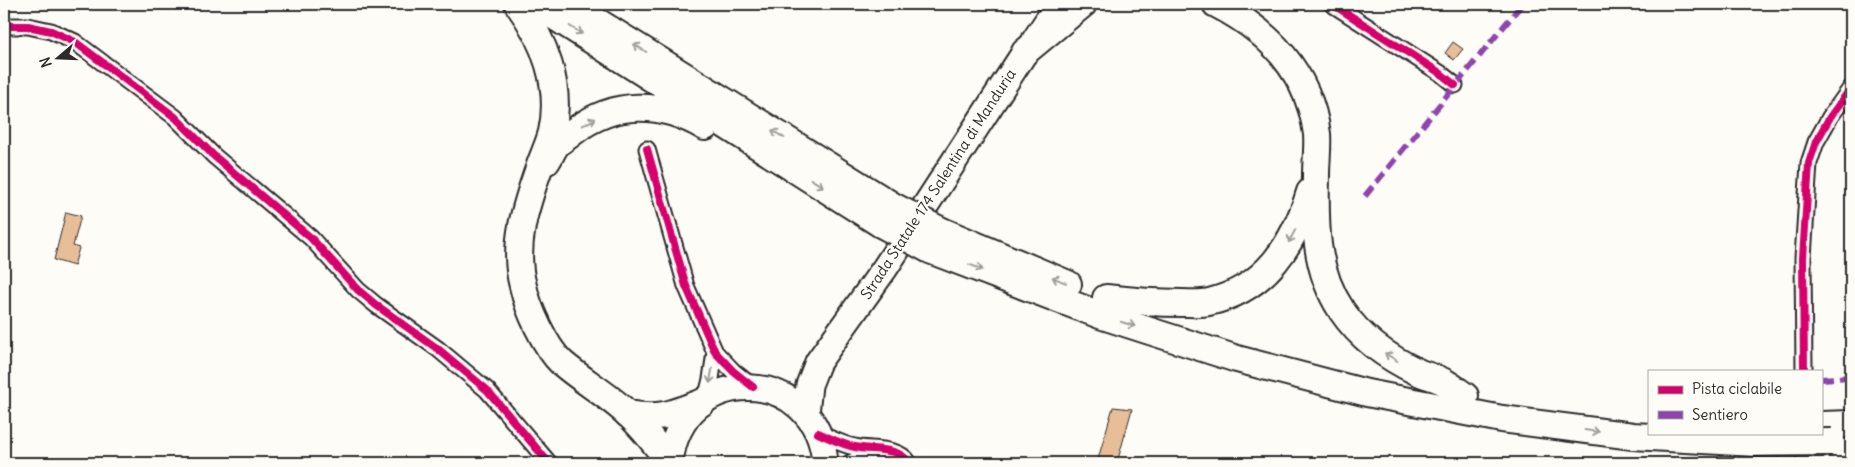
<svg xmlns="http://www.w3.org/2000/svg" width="1855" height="467" font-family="Delius,sans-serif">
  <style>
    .building { fill: #e7be97; stroke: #2b2b2b }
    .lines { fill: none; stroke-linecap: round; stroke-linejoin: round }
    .minor-casing { stroke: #2b2b2b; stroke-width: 19 }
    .secondary-casing { stroke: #2b2b2b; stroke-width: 25 }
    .primary-casing { stroke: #2b2b2b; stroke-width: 29 }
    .trunk-casing { stroke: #2b2b2b; stroke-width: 30 }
    .minor { stroke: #fdfcf7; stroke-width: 15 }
    .secondary { stroke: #fdfcf7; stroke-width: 21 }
    .primary { stroke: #fdfcf7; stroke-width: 25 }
    .trunk { stroke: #fdfcf7; stroke-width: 26 }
    .trunk-bridge-casing { stroke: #2b2b2b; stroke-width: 30; stroke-linecap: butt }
    .trunk-bridge { stroke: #fdfcf7; stroke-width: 26 }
    .quiet { stroke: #8e44ad; stroke-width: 6; stroke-dasharray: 12 6; stroke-linecap: butt }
    .cycleway-casing { stroke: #fdfcf7; stroke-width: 11 }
    .cycleway { stroke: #d6006c; stroke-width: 8 }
    .oneway { stroke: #9e9e9b }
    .labels { text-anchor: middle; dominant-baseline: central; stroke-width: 4.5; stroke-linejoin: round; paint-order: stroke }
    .street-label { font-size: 15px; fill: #2b2b2b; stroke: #fdfcf7 }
  </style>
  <rect width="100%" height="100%" fill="#fdfcf7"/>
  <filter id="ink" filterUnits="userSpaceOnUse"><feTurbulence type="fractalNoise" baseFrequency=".02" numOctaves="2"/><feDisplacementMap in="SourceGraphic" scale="10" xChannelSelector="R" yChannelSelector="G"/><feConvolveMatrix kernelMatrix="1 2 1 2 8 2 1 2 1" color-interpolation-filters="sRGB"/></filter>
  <g filter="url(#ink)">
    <g class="building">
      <path d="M1453 42 1463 49 1454 60 1445 53Z"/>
      <path d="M66 212 81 216 73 246 79 248 74 266 54 260Z"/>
      <path d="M1113 407 1132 409 1117 463 1098 459Z"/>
    </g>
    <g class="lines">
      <defs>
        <g id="minor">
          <path d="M1332 4 1440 73 1455 85"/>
          <path d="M4 26H28L51 31 75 42 175 117 214 156 311 238 358 290 376 305 438 349 487 390 549 463"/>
          <path d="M647 149 686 286 715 352 733 371 753 387"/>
          <path d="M1804 371 1803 258 1809 163 1816 142 1830 117 1851 88"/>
          <path d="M706 399 711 379 715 352"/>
          <path d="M818 433C830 438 843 445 855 447 871 451 899 446 909 463"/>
          <path d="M850 463 879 450"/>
          <path d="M1786 463 1794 436"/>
        </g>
        <path id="secondary" d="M1033 39 1056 4"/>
        <g id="primary">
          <path d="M806 414 809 385 818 362 885 268 1025 52"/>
          <path d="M670 463C681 360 818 365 825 463"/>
        </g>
        <g id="trunk">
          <path d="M518 4C545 41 562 86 552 132 549 144 543 156 539 168 526 205 512 246 523 286 528 309 545 347 562 363 583 381 608 395 628 414 644 428 657 446 670 463"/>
          <path d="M535 4 881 224"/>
          <path d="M569 4 893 206"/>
          <path d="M1216 4C1269 31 1309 73 1317 134 1318 147 1316 162 1316 175 1315 224 1314 269 1342 311 1361 339 1388 358 1418 372 1427 376 1438 378 1446 383 1453 387 1459 392 1465 396"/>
          <path d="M1025 52 1083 4"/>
          <path d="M547 161C551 155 553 149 557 144 562 140 568 136 573 132 614 100 661 101 705 127"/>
          <path d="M942 231 1068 284"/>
          <path d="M930 250 1100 315 1237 359 1367 393 1502 419 1633 436 1755 443"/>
          <path d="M1106 298C1131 301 1156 303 1182 303 1191 303 1201 304 1209 302 1266 289 1294 244 1310 192"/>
          <path d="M628 414C660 420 671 414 701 403"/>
          <path d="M1821 425 1851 424"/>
        </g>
      </defs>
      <use href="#minor" class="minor-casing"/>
      <use href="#secondary" class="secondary-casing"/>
      <use href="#primary" class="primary-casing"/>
      <use href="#trunk" class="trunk-casing"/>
      <use href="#minor" class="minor"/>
      <use href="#secondary" class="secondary"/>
      <use href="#primary" class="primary"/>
      <use href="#trunk" class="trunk"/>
      <defs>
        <g id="trunk-bridge">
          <path d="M893 206 942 231"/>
          <path d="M881 224 930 250"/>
          <path d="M1755 443 1832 442"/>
        </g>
      </defs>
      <use href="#trunk-bridge" class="trunk-bridge-casing"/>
      <use href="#trunk-bridge" class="trunk-bridge"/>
      <g class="quiet">
        <path d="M1365 196 1522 4"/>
        <path d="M1821 379 1851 377"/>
      </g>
      <defs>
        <g id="cycleway">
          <path d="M1332 4 1440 73 1455 85"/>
          <path d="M4 26H28L51 31 75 42 175 117 214 156 311 238 358 290 376 305 438 349 487 390 549 463"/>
          <path d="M647 149 686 286 715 352 733 371 753 387"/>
          <path d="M1804 371 1803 258 1809 163 1816 142 1830 117 1851 88"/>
          <path d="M818 433C830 438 843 445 855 447 871 451 899 446 909 463"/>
        </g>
      </defs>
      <use href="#cycleway" class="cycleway-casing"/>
      <use href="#cycleway" class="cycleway"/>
    </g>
    <defs><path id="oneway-shaft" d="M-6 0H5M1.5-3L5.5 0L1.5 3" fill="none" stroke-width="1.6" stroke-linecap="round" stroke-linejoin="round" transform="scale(1.25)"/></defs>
    <g class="oneway">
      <use href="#oneway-shaft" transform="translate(576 30) rotate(32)"/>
      <use href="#oneway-shaft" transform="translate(640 48) rotate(-148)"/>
      <use href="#oneway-shaft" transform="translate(589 122) rotate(-28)"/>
      <use href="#oneway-shaft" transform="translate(778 134) rotate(-148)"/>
      <use href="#oneway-shaft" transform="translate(817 183) rotate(33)"/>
      <use href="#oneway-shaft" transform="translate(1292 236) rotate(118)"/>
      <use href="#oneway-shaft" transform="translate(976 267) rotate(21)"/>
      <use href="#oneway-shaft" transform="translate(1059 280) rotate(-157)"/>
      <use href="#oneway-shaft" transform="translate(1128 324) rotate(18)"/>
      <use href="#oneway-shaft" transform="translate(1391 357) rotate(-148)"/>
      <use href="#oneway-shaft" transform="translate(711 376) rotate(100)"/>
      <use href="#oneway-shaft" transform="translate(1592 431) rotate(8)"/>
    </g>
  </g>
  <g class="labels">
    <g class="street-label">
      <text transform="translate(938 184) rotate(-57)">Strada Statale 174 Salentina di Manduria</text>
    </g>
  </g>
  <rect width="1855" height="467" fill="none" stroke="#fdfcf7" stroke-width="20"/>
  <rect x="10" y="10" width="1835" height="447" fill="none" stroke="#2b2b2b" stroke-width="2" filter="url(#ink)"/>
  <rect x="1648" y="370" width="175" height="65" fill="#fdfcf7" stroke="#a9a8a5"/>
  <rect x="1658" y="386" width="25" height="8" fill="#d6006c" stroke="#a9a8a5"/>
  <text x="1692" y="394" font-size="15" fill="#2b2b2b">Pista ciclabile</text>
  <rect x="1658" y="411" width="25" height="8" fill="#8e44ad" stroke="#a9a8a5"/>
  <text x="1692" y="420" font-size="15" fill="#2b2b2b">Sentiero</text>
  <g transform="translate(58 58) rotate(251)" stroke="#fdfcf7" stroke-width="4" paint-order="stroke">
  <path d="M0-4L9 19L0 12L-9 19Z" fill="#2b2b2b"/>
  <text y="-8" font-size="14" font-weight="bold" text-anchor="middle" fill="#2b2b2b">N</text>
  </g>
</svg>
